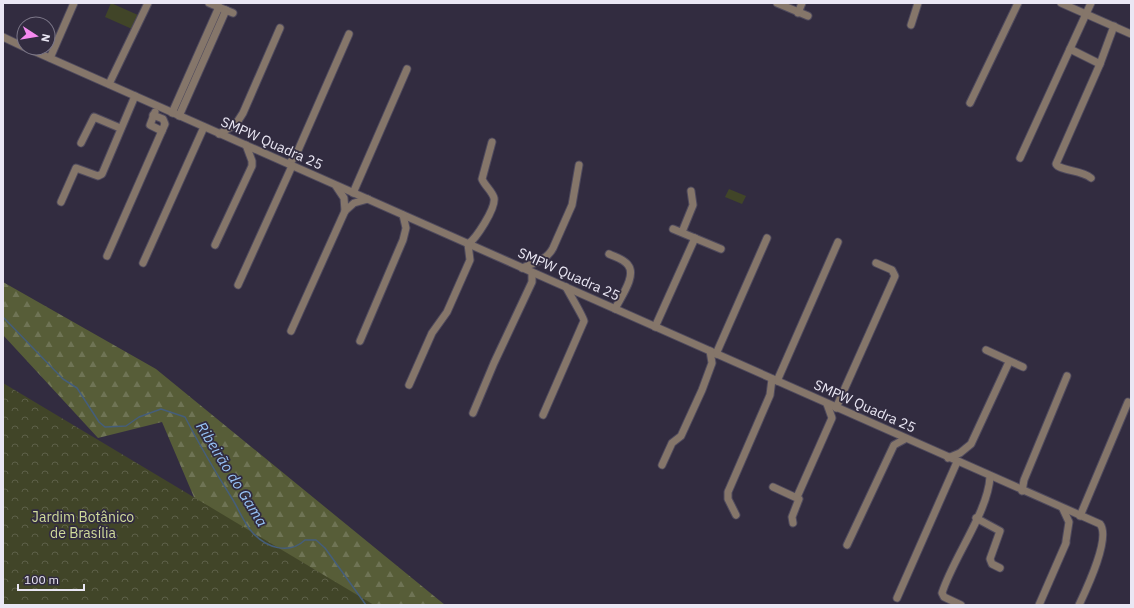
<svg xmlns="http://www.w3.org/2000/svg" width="1134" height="608" font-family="'IBM Plex Sans',sans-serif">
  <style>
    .forest { fill: url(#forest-firs) }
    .park { fill: url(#park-crowns) }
    .pitch { fill: #414528 }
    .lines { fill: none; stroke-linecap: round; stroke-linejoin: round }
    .stream { stroke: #455e7b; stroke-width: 1.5 }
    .minor-casing { stroke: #4f4a5d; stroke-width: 9 }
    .minor { stroke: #85766a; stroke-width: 7 }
    .labels { text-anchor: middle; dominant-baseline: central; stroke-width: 3.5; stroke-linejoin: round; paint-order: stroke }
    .street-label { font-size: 14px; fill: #eae7f4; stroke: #322c40 }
    .park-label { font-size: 14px; fill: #d0db9a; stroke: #322c40 }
    .water-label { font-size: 15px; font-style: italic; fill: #97c3f6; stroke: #322c40 }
  </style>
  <defs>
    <pattern id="forest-firs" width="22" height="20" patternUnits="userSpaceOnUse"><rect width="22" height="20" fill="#575d38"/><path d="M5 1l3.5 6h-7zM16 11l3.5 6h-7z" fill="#6f7455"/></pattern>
    <pattern id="park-crowns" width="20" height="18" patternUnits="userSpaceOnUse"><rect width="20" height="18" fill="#414528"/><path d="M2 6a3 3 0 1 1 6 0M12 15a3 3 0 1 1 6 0" fill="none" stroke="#5d6048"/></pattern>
  </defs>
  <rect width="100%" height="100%" fill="#322c40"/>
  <path class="forest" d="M3 282 156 369 445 605H310L199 509 162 422 98 438 3 335Z"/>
  <path class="park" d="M3 383 374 605H3Z"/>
  <g class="pitch">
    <path d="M111 3 138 15 132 29 105 17Z"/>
    <path d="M729 189 746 196 742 204 725 197Z"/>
  </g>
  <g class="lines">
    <path class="stream" d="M3 317 63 379 77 388 99 422 105 427 126 426 139 417 161 409 185 417C200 446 216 473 233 500 239 510 244 523 252 532 266 548 289 555 305 540H316L325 548 366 605"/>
    <defs>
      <g id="minor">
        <path d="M209 3 233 13"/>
        <path d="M777 3 808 16"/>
        <path d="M1061 3 1131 34"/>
        <path d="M798 13 802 3"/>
        <path d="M911 25 918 3"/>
        <path d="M3 37 24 47"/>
        <path d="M27 48 1100 524C1111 538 1086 590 1079 605"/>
        <path d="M1070 49 1100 64"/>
        <path d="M50 58 74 3"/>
        <path d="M109 84 148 3"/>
        <path d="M970 103 1018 3"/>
        <path d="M155 112 150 125 162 131"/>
        <path d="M172 113 219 7"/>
        <path d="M179 116 226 10"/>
        <path d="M219 134 236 124 243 113 280 28"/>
        <path d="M81 143 94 117 120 128"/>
        <path d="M1020 158 1091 3"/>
        <path d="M289 164 296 155 349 34"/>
        <path d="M1091 178C1082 170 1060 171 1056 164L1100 64 1114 26"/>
        <path d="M336 186 344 198 345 211"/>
        <path d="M353 193 407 69"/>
        <path d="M61 202 76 168 98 176 102 174 135 96"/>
        <path d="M673 229 721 249"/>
        <path d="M682 232 693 205 691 191"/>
        <path d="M215 245 252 166V161L246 145"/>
        <path d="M609 254C615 257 624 259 628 265 637 276 620 298 615 309"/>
        <path d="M107 256 165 124 163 119 153 115"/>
        <path d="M143 263 204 127"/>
        <path d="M522 268C534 263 547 260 553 248L572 205 579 165"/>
        <path d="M238 285 292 166"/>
        <path d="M655 327 695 238"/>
        <path d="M291 331 345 211 354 203 368 199"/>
        <path d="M360 341 403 240 406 228 403 215"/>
        <path d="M986 350 1023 367"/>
        <path d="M716 354 767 238"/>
        <path d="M777 381 838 242"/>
        <path d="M409 385 432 333 447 312 470 260 468 244C476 239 496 208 494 198 492 191 485 186 482 179L492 142"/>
        <path d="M836 408 895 276 892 270 876 263"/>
        <path d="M473 413 494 363 532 282V273"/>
        <path d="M543 415 584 321C584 318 569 293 566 287"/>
        <path d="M948 458 960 453 971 444 1009 362"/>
        <path d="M662 465 672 443 681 436 702 390 712 363 710 351"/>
        <path d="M773 487 799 499 792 517 793 523"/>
        <path d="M1022 491 1024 480 1067 376"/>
        <path d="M797 497 832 418 827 404"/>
        <path d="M1063 509 1069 522 1066 541"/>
        <path d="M736 515 728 499V492L770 395 772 379"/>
        <path d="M1080 516 1128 402"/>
        <path d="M976 518 1000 531 990 559 992 564 1000 568"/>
        <path d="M847 545 894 445 905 439"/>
        <path d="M897 598 957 462"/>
        <path d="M961 605 944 597 942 593C953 558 988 512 990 477"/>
        <path d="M1039 605 1066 543"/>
      </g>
    </defs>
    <use href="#minor" class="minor-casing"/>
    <use href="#minor" class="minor"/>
  </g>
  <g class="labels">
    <g class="street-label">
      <text transform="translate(272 143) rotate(24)">SMPW Quadra 25</text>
      <text transform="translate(569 274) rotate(24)">SMPW Quadra 25</text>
      <text transform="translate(865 406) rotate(24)">SMPW Quadra 25</text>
    </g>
    <g class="park-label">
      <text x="83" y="517">Jardim Botânico<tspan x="83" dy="16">de Brasília</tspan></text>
    </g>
    <g class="water-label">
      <text transform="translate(232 474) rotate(58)">Ribeirão do Gama</text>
    </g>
  </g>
  <rect width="1134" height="608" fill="none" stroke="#eae7f4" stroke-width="8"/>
  <g transform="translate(36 36) rotate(102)"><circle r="19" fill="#322c40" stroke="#7c7788"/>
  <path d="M0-3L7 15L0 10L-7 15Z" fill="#f589ef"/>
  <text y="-6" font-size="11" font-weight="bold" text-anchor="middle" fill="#eae7f4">N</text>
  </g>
  <path d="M18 584v6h66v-6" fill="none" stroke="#eae7f4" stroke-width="2"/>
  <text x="24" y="584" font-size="12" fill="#eae7f4" stroke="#322c40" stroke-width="3" paint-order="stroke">100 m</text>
</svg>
